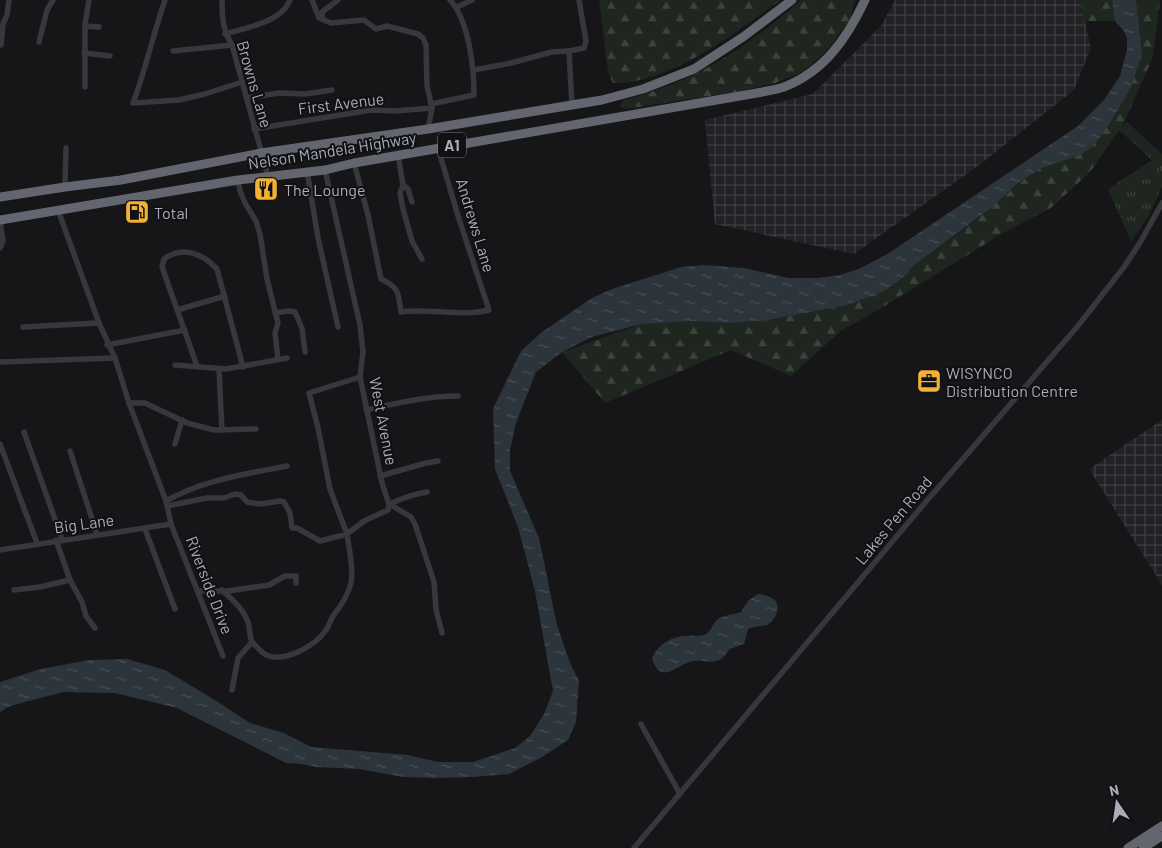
<svg xmlns="http://www.w3.org/2000/svg" width="1162" height="848" font-family="Barlow,sans-serif">
  <style>
    .industrial { fill: url(#industrial-grid) }
    .grass { fill: url(#grass-tufts) }
    .forest { fill: url(#forest-firs) }
    .water { fill: url(#water-ripples) }
    .lines { fill: none; stroke-linecap: round; stroke-linejoin: round }
    .minor { stroke: #37383d; stroke-width: 5.5 }
    .highway { stroke: #63666e; stroke-width: 9 }
    .labels { text-anchor: middle; dominant-baseline: central; stroke-width: 4; stroke-linejoin: round; paint-order: stroke }
    .shield { fill: #111113; stroke: #7b7e86; stroke-width: 1 }
    .shield-label { font-size: 15px; font-weight: bold; fill: #a8adb8 }
    .street-label { font-size: 16px; fill: #a8adb8; stroke: #111113 }
    .poi-label { font-size: 16px; fill: #a8adb8; stroke: #111113; text-anchor: start }
  </style>
  <defs>
    <pattern id="industrial-grid" width="8" height="8" patternUnits="userSpaceOnUse" patternTransform="scale(1.25)"><rect width="8" height="8" fill="#222225"/><path d="M0 4h8M4 0v8" fill="none" stroke="#3f3f43"/></pattern>
    <pattern id="grass-tufts" width="24" height="20" patternUnits="userSpaceOnUse" patternTransform="scale(1.25)"><rect width="24" height="20" fill="#1e261f"/><path d="M3 7l-1-3M5 7V3M7 7l1-3M15 17l-1-3M17 17v-4M19 17l1-3" fill="none" stroke="#3c433d"/></pattern>
    <pattern id="forest-firs" width="22" height="20" patternUnits="userSpaceOnUse" patternTransform="scale(1.25)"><rect width="22" height="20" fill="#1e261f"/><path d="M5 1l3.5 6h-7zM16 11l3.5 6h-7z" fill="#3c433d"/></pattern>
    <pattern id="water-ripples" width="26" height="14" patternUnits="userSpaceOnUse" patternTransform="scale(1.25)"><rect width="26" height="14" fill="#2c353c"/><path d="M2 4q2-2 4 0t4 0M15 11q2-2 4 0t4 0" fill="none" stroke="#485056"/></pattern>
  </defs>
  <rect width="100%" height="100%" fill="#161618"/>
  <g class="industrial">
    <path d="M895 0H1080L1091 48 1074 90 978 166 854 254 715 224 705 120 813 94 881 26Z"/>
    <path d="M1162 420V585L1089 469Z"/>
  </g>
  <path class="grass" d="M1127 122 1162 154V187L1148 217 1131 241 1108 189 1152 160 1119 130Z"/>
  <g class="forest">
    <path d="M599 0H781C736 31 690 69 636 81 629 83 620 83 613 83L608 72Z"/>
    <path d="M801 0H855L850 19 830 47 805 71 775 83 736 92 625 109 620 106 623 100C695 82 746 48 801 0Z"/>
    <path d="M1080 0H1112L1115 21H1085Z"/>
    <path d="M1136 0H1160L1153 57 1123 125 1090 172 1051 208 1005 232 868 316 842 330 791 376 731 350 605 403 562 352 642 324 693 321 731 323 768 320 847 305 905 276 913 266 975 221 1027 177 1039 169 1057 162 1130 89 1138 16Z"/>
  </g>
  <g class="water">
    <path d="M1112 0H1136L1142 55 1130 89 1112 120 1095 144 1082 154 1039 169 1017 184 991 208 913 266 905 276 884 291 847 305 768 320 731 323 693 321 642 324 592 337 562 352 536 372 516 423 510 450V471L539 538 557 625 570 663 579 681 576 722 568 740 542 757 509 774 473 777 436 778 403 777 359 769 316 767 301 764 286 763 177 708 115 693 63 692 10 706 0 712V682L41 669 89 660 127 659 165 670 215 700 250 723 284 733 311 747 408 755 438 762H473L515 748 530 736 544 714 553 691 535 591 518 527 495 469 493 409 521 351 542 332 592 298 612 289 681 267 704 265 744 268 788 278H818L840 275 859 269 889 253 1078 126 1104 100 1120 76 1127 50V38L1123 30 1115 21Z"/>
    <path d="M758 594C772 596 783 601 775 617 773 620 771 623 767 625 760 627 754 626 748 629L744 644C738 646 733 647 729 650 726 653 725 657 721 659 712 664 703 660 694 661 678 662 661 688 652 658 658 644 672 636 687 636 693 635 700 637 706 634 711 631 712 625 716 621 721 615 733 615 741 612L748 601Z"/>
  </g>
  <g class="lines">
    <g class="minor">
      <path d="M165 0C153 34 146 69 133 103L179 100 205 94 242 82"/>
      <path d="M222 0C222 18 223 30 232 45L268 176"/>
      <path d="M312 0 319 18 331 23 364 20 376 29 387 26 418 34 423 38 426 45 427 86 432 108 428 129"/>
      <path d="M457 7 472 0"/>
      <path d="M323 19 322 12 338 0"/>
      <path d="M85 26 99 27"/>
      <path d="M225 34C245 28 282 22 290 0"/>
      <path d="M39 42 47 10 53 0"/>
      <path d="M1 45 3 24 7 15 9 0"/>
      <path d="M173 51 232 45"/>
      <path d="M84 53 110 56"/>
      <path d="M474 70 511 63 552 52 569 51"/>
      <path d="M85 87V24L89 0"/>
      <path d="M247 98 279 93 305 94 332 90"/>
      <path d="M431 104 474 95C474 67 469 21 450 0"/>
      <path d="M572 105 569 51 584 48 586 41 579 0"/>
      <path d="M254 129 371 110 395 111 432 108"/>
      <path d="M398 155 403 185 400 193 403 209 412 241 422 259"/>
      <path d="M354 163 368 215 381 279C400 288 398 293 401 312 431 308 460 317 489 310L458 216 438 148"/>
      <path d="M325 170 360 325 363 352 360 377 382 483 389 504 411 517 415 524 434 582 436 609 442 633"/>
      <path d="M307 171 318 238 338 327"/>
      <path d="M238 180 240 191 245 203 256 221 260 234 267 279 278 323 275 333 278 359"/>
      <path d="M403 185 408 189 412 202"/>
      <path d="M65 187 66 148"/>
      <path d="M58 210 99 323 115 358 129 403 166 501 171 524 223 656"/>
      <path d="M0 221 3 241 0 248"/>
      <path d="M177 310 225 296"/>
      <path d="M275 313 289 311 295 312 302 328 305 352"/>
      <path d="M23 327 99 323"/>
      <path d="M107 345 185 330"/>
      <path d="M0 362 115 358"/>
      <path d="M175 365 226 369 287 358"/>
      <path d="M197 366 162 267 164 259C183 245 203 254 217 269L243 367"/>
      <path d="M219 369 222 430"/>
      <path d="M129 403H145L187 423 214 430 256 429"/>
      <path d="M366 410C397 403 426 396 458 396"/>
      <path d="M24 432 62 539"/>
      <path d="M0 444 37 543"/>
      <path d="M175 444 182 420"/>
      <path d="M70 451 97 534"/>
      <path d="M380 476 426 463 438 461"/>
      <path d="M166 501C202 480 246 474 287 466"/>
      <path d="M167 506 207 498H224L235 494 241 495 247 502 253 503 261 504 280 501 284 502 290 513 292 528H297L320 541 347 534 330 489 318 428 309 393 360 377"/>
      <path d="M145 529 175 609"/>
      <path d="M56 540 70 580 82 602 86 616 95 628"/>
      <path d="M0 550 171 524"/>
      <path d="M14 590 40 587 70 580"/>
      <path d="M222 590C232 600 243 608 248 622 250 628 249 635 252 642L238 658 232 690"/>
      <path d="M198 591H228L269 585 285 576H296V583"/>
      <path d="M252 642C256 646 261 652 266 655 285 663 315 646 326 630 329 626 330 621 333 616 341 606 348 596 351 583 354 568 349 549 347 534L364 521 388 510 389 504C404 498 412 494 427 492"/>
      <path d="M641 724 680 794"/>
      <path d="M634 848 924 504 1077 327 1124 267 1141 241 1162 203"/>
    </g>
    <g class="highway">
      <path d="M0 197 65 187 121 180 261 153 428 129 602 100 643 89 694 69 743 37 792 0"/>
      <path d="M0 220 238 180 325 170 354 163 757 93C766 91 775 90 784 87 825 71 847 38 865 0"/>
      <path d="M1128 848 1162 826"/>
      <path d="M1143 848 1162 836"/>
    </g>
  </g>
  <defs>
    <symbol id="restaurant-square" viewBox="-11 -11 22 22"><rect x="-9" y="-9" width="18" height="18" rx="4" fill="#f2b134" stroke="#111113"/><path d="M-5-6h1v4h1v-4h1v4h1v-4h1v5L-1.5 .5V6h-2V.5L-5-1ZM5-6V6H3V1.5H1.5Q1.5-4 5-6Z" fill="#111"/></symbol>
    <symbol id="fuel-square" viewBox="-11 -11 22 22"><rect x="-9" y="-9" width="18" height="18" rx="4" fill="#f2b134" stroke="#111113"/><path d="M-5.5-6h7V0h2V4h1.3V-2.5L3-4.5l.8-.8L6-3V5H2.5V1h-1V6h-7ZM-4.2-4.7v3.2H.2V-4.7Z" fill="#111"/></symbol>
    <symbol id="office-square" viewBox="-11 -11 22 22"><rect x="-9" y="-9" width="18" height="18" rx="4" fill="#f2b134" stroke="#111113"/><path d="M-6-3h4V-5.5h4V-3h4V5H-6ZM-1-4.5V-3h2v-1.5ZM-6 0V1H6V0Z" fill="#111"/></symbol>
  </defs>
  <g fill-rule="evenodd">
    <use href="#restaurant-square" x="252" y="175" width="28" height="28"/>
    <use href="#fuel-square" x="123" y="198" width="28" height="28"/>
    <use href="#office-square" x="915" y="367" width="28" height="28"/>
  </g>
  <g class="labels">
    <rect class="shield" x="438" y="132.5" width="28" height="25" rx="4"/>
    <g class="shield-label">
      <text x="452" y="145">A1</text>
    </g>
    <g class="street-label">
      <text transform="translate(255 84) rotate(74)">Browns Lane</text>
      <text transform="translate(341 103) rotate(-7)">First Avenue</text>
      <text transform="translate(332 150) rotate(-9)">Nelson Mandela Highway</text>
      <text transform="translate(476 225) rotate(73)">Andrews Lane</text>
      <text transform="translate(384 421) rotate(79)">West Avenue</text>
      <text transform="translate(893 520) rotate(-50)">Lakes Pen Road</text>
      <text transform="translate(84 523) rotate(-8)">Big Lane</text>
      <text transform="translate(210 585) rotate(69)">Riverside Drive</text>
    </g>
    <g class="poi-label">
      <text x="284" y="189">The Lounge</text>
      <text x="154" y="212">Total</text>
      <text x="946" y="372">WISYNCO<tspan x="946" dy="18">Distribution Centre</tspan></text>
    </g>
  </g>
  <g transform="translate(1117 803) rotate(347)" stroke="#111113" stroke-width="4" paint-order="stroke">
  <path d="M0-4L9 19L0 12L-9 19Z" fill="#a8adb8"/>
  <text y="-8" font-size="14" font-weight="bold" text-anchor="middle" fill="#a8adb8">N</text>
  </g>
</svg>
